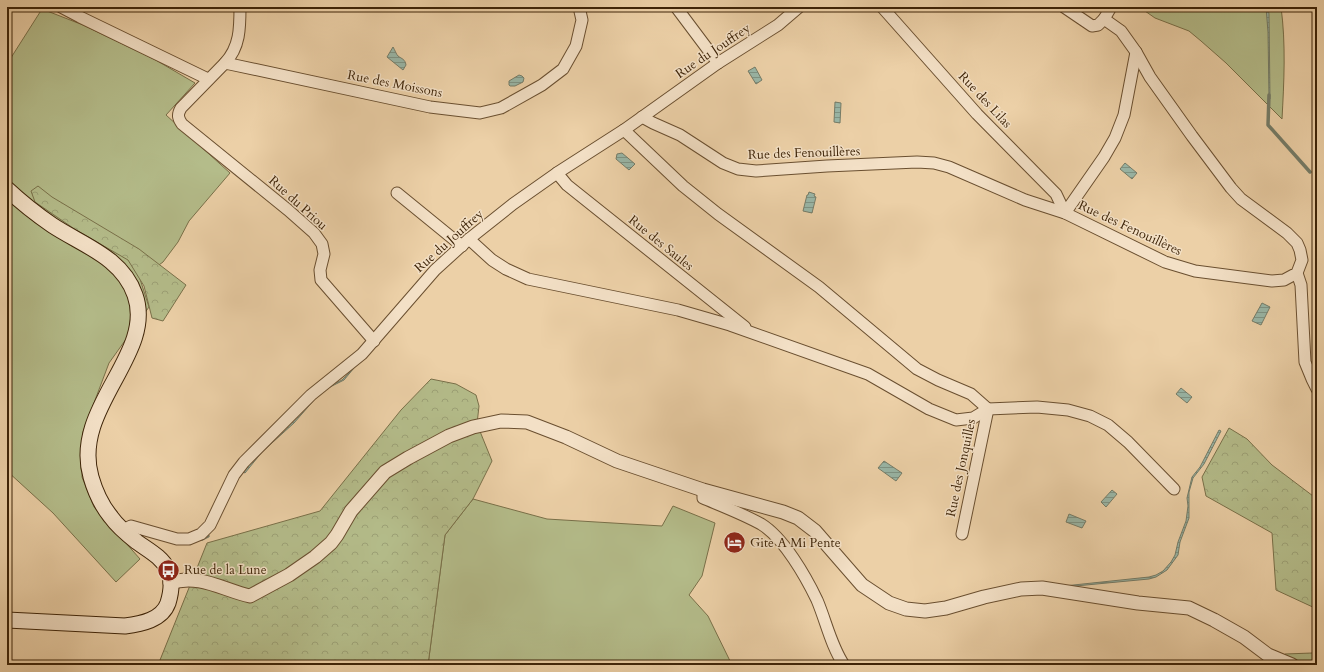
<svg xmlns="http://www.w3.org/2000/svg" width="1324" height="672" font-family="Cardo,serif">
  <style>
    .grass { fill: #b4bc8a; stroke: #797049 }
    .forest { fill: url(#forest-crowns); stroke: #797049 }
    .water { fill: url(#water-rules); stroke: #757c68 }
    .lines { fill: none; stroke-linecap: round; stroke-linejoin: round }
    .stream { stroke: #757c68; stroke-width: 3.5 }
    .minor-casing { stroke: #6a4f30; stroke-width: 13 }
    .tertiary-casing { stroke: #6a4f30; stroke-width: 15 }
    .secondary-casing { stroke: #3e2408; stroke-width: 17 }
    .minor { stroke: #f3e0c6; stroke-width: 11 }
    .tertiary { stroke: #f3e0c6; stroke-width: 13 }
    .secondary { stroke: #f3e0c6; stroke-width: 15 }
    .labels { text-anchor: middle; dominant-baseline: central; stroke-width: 3; stroke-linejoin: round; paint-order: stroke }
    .street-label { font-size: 13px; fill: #3e2408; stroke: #f3e0c6 }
    .poi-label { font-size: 13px; fill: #3e2408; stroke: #f3e0c6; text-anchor: start }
  </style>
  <defs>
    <pattern id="forest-crowns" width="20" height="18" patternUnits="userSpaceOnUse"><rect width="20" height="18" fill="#b4bc8a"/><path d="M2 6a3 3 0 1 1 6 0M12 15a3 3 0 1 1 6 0" fill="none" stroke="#9ca176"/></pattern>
    <pattern id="water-rules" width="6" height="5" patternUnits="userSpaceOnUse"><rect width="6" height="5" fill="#99b7a8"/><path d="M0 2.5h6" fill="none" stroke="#7e9587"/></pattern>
  </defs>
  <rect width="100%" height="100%" fill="#ecd0a7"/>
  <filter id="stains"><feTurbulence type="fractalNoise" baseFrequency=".005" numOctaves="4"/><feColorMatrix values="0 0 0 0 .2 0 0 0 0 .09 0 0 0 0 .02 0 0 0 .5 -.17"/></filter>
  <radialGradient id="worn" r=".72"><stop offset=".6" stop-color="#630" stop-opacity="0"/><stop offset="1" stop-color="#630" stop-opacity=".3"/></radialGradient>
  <g class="grass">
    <path d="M1191 7H1281C1286 44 1284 82 1282 119L1226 63 1201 41 1189 31 1155 18 1145 11 1177 10Z"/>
    <path d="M42 9 83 25 154 59 195 83 166 115 230 173 189 221 178 242 163 262 140 279 149 307 109 363 83 432 82 477 94 507 140 559 116 582 53 513 7 471V64Z"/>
    <path d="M473 499 547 519 662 526 673 506 715 523 702 576 689 595 708 616 732 665H428L445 535Z"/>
  </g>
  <g class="forest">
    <path d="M38 186 52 197 139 249 186 285 163 321 152 318 144 286 128 260 76 230 35 202 31 191Z"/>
    <path d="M431 379 456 384 476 395 479 406 477 424 492 461 473 499 445 535 428 665H158L207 543 320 511 401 410Z"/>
    <path d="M1229 428 1247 439 1272 465 1317 499V609L1276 590 1272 533 1206 496 1202 477Z"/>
    <path d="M1317 649V665H1273L1285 654 1312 653Z"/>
  </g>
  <g class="water">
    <path d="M1266 7H1268L1269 14 1270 99 1269 98 1268 32Z"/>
    <path d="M393 47C395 50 396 54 398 56 402 59 405 59 406 65L403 70 387 57Z"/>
    <path d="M755 67 762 80 756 84 748 71Z"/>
    <path d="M519 75 522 76 524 78 523 82 515 86H510L509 85V81Z"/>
    <path d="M835 102 841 103 840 123 834 122Z"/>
    <path d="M622 153 635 164 629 170 616 159 617 154Z"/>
    <path d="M1125 163 1137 173 1132 179 1120 169Z"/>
    <path d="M809 192 815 194 814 196 816 197 812 213 803 211 807 195H808Z"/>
    <path d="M1262 303 1270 307 1261 325 1252 321Z"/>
    <path d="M377 344 378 345 354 368 344 380 324 390 315 399 294 423 262 452 245 473 243 472 260 452 292 422 311 401 325 388 342 380Z"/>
    <path d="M1181 388 1192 397 1187 403 1176 394Z"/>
    <path d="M1219 430 1221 431 1204 464 1193 478 1189 492V518L1180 542 1178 555 1167 570 1156 577 1149 579 1065 587 1064 586 1149 577 1156 575 1163 571 1171 562 1175 555 1178 542 1186 521 1188 506 1187 498 1192 477 1200 467Z"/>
    <path d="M884 461 902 473 896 481 878 468Z"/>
    <path d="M1112 490 1117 494 1106 507 1101 502Z"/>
    <path d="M1069 514 1086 521 1082 528 1066 522Z"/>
  </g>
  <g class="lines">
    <g class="stream">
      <path d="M1269 95 1268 125 1310 172"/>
      <path d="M202 539 208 536"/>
    </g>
    <defs>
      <g id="minor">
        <path d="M61 7 80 17 208 79"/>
        <path d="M676 7 718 63"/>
        <path d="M882 7 977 114 1056 194 1065 213 1104 157 1115 138 1124 115 1136 52"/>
        <path d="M1104 19 1111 7"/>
        <path d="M225 63C240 47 240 28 240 7"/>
        <path d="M642 117 653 123 680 135 723 163 738 169 756 171 827 166 917 162 934 163 949 167 1025 200 1065 213 1165 262 1195 271 1272 281 1284 280 1297 273 1302 260 1300 250 1297 243 1287 233 1241 199 1231 188 1192 136 1150 77 1136 52 1121 31 1104 19 1098 25 1092 26 1064 7"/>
        <path d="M624 130 683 186 718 214 819 287 917 369 938 380 971 394 988 409"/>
        <path d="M557 173 567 185 745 327"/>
        <path d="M397 193 462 246"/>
        <path d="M469 239 492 260 506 269 528 279 678 310 730 325 868 374 929 409 956 420 973 418 988 409 1037 407 1068 410 1090 416 1108 425 1128 442 1174 489"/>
        <path d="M1297 273 1301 285 1305 362 1312 379 1317 389"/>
        <path d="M374 341 321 280 320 270 324 254 322 244 314 233 288 210 182 124C178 118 177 115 181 108L225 63 430 107 480 113 501 108 542 85 563 69 576 46 582 20 579 7"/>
        <path d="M703 490V498C722 506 743 514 761 524 784 538 806 577 817 600 826 621 831 646 844 665"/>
        <path d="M123 530 131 526 177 539H189L201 534 210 525 234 475 244 462 311 395 362 354 435 270 469 239 513 204 557 173 624 130 718 63 778 25 799 7"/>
        <path d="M962 534 988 409"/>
      </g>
      <path id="tertiary" d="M170 583C199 573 223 590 250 596L289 575 315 557 331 543 337 535 351 511 385 472 408 458 449 436 473 427 501 421 527 422 566 437 617 461 703 490 783 512 798 518 815 531 862 585 889 603 906 609 925 611 946 608 984 597 1021 589 1042 588 1138 603 1189 608 1214 620 1244 637 1268 655 1292 665"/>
      <path id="secondary" d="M7 189C21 202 36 214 52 225 82 245 122 257 135 295 156 354 71 408 91 477 95 491 102 506 111 517 118 527 128 535 137 542 148 550 162 557 168 570 173 580 171 593 168 603 162 620 141 624 125 626L7 620"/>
    </defs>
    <use href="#minor" class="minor-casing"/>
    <use href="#tertiary" class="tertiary-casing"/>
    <use href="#secondary" class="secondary-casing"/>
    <use href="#minor" class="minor"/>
    <use href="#tertiary" class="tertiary"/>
    <use href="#secondary" class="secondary"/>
  </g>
  <defs>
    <symbol id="hotel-disc" viewBox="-11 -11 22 22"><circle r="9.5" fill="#8f2418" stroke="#f3e0c6"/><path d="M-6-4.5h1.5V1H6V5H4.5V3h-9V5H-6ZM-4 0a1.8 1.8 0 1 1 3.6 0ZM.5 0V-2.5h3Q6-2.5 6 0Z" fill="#fff"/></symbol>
    <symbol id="bus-disc" viewBox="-11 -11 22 22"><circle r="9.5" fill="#8f2418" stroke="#f3e0c6"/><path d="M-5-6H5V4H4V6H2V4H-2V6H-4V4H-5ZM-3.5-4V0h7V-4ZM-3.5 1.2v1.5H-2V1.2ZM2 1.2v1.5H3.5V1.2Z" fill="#fff"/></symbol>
  </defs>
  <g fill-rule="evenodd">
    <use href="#hotel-disc" x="722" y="530" width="25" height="25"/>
    <use href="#bus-disc" x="156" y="558" width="25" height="25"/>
  </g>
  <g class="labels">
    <g class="street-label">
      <text transform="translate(713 51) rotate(-34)">Rue du Jouffrey</text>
      <text transform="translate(395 84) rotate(11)">Rue des Moissons</text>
      <text transform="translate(985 100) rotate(47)">Rue des Lilas</text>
      <text transform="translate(804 153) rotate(-2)">Rue des Fenouillères</text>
      <text transform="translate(298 203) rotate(42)">Rue du Priou</text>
      <text transform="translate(1130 228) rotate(25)">Rue des Fenouillères</text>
      <text transform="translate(449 241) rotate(-42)">Rue du Jouffrey</text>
      <text transform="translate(661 243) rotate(39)">Rue des Saules</text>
      <text transform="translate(961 468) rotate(-78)">Rue des Jonquilles</text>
    </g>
    <g class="poi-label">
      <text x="750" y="543">Gite A Mi Pente</text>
      <text x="184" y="570">Rue de la Lune</text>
    </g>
  </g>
  <rect width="1324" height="672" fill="none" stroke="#ecd0a7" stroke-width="24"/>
  <rect x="8" y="8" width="1308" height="656" fill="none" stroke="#3e2408" stroke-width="2"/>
  <rect x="12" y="12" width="1300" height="648" fill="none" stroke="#3e2408"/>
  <rect width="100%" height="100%" filter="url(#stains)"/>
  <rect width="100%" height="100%" fill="url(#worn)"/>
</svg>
